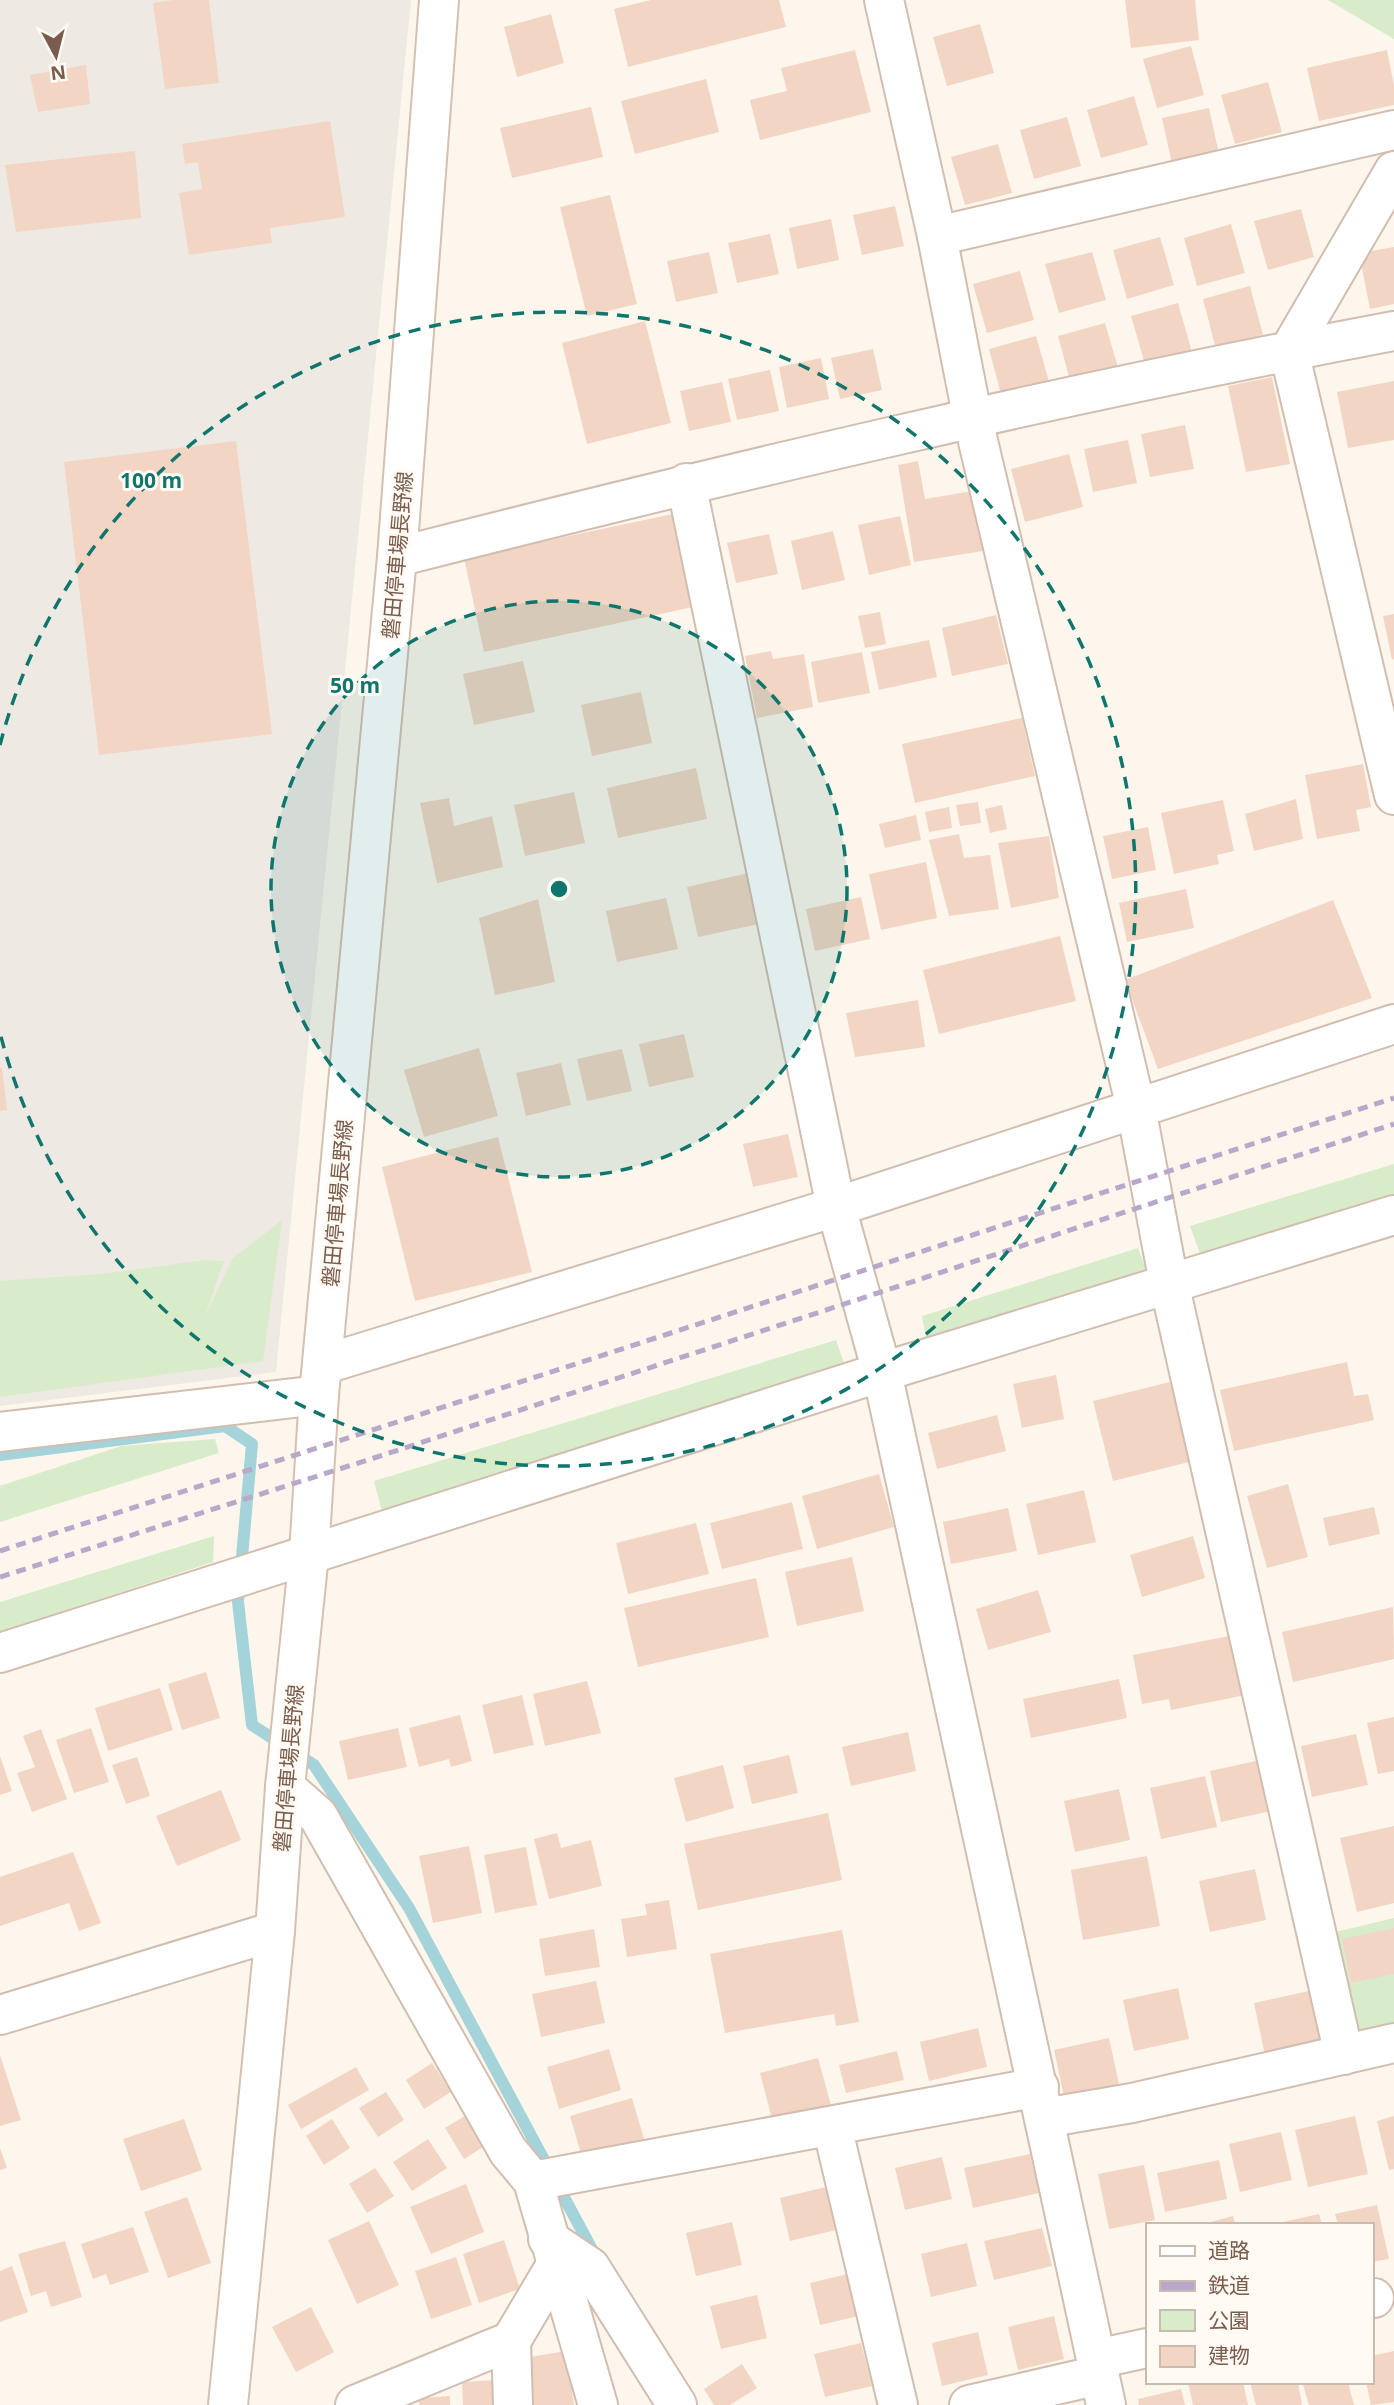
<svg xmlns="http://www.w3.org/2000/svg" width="1394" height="2405" font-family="'Open Sans','Noto Sans JP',sans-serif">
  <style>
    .industrial { fill: #efe9e4 }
    .green { fill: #d8ecc9 }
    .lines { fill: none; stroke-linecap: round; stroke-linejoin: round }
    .stream { stroke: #a5d3da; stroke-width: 12 }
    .building { fill: #f3d5c3 }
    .street-casing { stroke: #d1beb0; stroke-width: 42 }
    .secondary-casing { stroke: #d6c0b0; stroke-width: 42 }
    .street { stroke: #fff; stroke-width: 38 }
    .secondary { stroke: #fff; stroke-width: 38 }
    .rail { stroke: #b9a8c9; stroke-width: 5; stroke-dasharray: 10 7; stroke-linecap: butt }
    .ring { fill: none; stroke: #0f766e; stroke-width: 3.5; stroke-dasharray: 12 9 }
    .labels { text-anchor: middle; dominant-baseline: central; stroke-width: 6; stroke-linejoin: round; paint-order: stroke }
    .street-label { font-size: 21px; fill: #7a5c4d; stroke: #fffaf3 }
    .centre { fill: #0f766e; stroke: #fffaf3; stroke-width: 3.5 }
    .ring-label { font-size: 21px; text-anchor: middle; font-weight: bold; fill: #0f766e; stroke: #fffaf3; stroke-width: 6; stroke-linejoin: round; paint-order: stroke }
  </style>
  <rect width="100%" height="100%" fill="#fdf6ec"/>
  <path class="industrial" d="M0 0H411L276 1372 0 1406Z"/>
  <g class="green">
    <path d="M1328 0H1394V39Z"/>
    <path d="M1394 1164V1202L1203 1262 1190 1226Z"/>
    <path d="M282 1220 263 1361 0 1397V1281L102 1274 205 1260 224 1261 205 1316 233 1258Z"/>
    <path d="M1138 1248 1149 1277 927 1343 922 1316Z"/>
    <path d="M836 1340 847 1372 383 1516 374 1481Z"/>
    <path d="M215 1439 219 1453 0 1522V1486L121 1446Z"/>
    <path d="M214 1536 213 1562 0 1632V1602Z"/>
    <path d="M1394 1918V2027L1351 2037 1327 1934Z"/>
  </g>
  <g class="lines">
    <path class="stream" d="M0 1455 225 1426 252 1444 238 1602 252 1725 314 1765 409 1908 595 2255"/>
  </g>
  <g class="building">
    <path d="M173 0H209L219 83 165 89 153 3Z"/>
    <path d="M651 0H779L786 27 628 67 614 9Z"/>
    <path d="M1125 0H1195L1199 40 1131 48Z"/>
    <path d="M551 14 564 63 517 77 504 27Z"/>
    <path d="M980 24 994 73 947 86 933 37Z"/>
    <path d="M1191 46 1204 95 1157 108 1143 59Z"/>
    <path d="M855 50 871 112 760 140 750 100 787 91 781 68Z"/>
    <path d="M1387 50 1394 86V105L1319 121 1307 68Z"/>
    <path d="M86 65 90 104 38 112 30 75Z"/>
    <path d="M706 79 719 132 635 154 621 101Z"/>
    <path d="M1268 82 1282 132 1235 144 1221 95Z"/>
    <path d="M1134 96 1148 145 1101 158 1087 110Z"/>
    <path d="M591 107 603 157 512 178 500 128Z"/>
    <path d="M1209 108 1219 154 1172 164 1162 118Z"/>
    <path d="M1067 117 1081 166 1034 179 1020 130Z"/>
    <path d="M330 121 345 217 270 228 272 243 189 255 179 193 202 189 198 162 185 164 182 144Z"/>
    <path d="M998 144 1012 193 965 205 951 157Z"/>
    <path d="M135 151 141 218 16 232 5 165Z"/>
    <path d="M610 195 637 304 587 316 560 207Z"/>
    <path d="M895 206 904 246 862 255 853 215Z"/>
    <path d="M1301 209 1314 257 1268 270 1254 221Z"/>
    <path d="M831 219 839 260 797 269 789 228Z"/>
    <path d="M1231 224 1245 273 1197 286 1184 238Z"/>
    <path d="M770 234 779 274 737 283 728 243Z"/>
    <path d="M1160 237 1174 285 1127 299 1113 250Z"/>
    <path d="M1394 247V304L1370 309 1359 253Z"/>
    <path d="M709 252 718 293 676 302 667 261Z"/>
    <path d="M1092 252 1106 300 1059 313 1045 264Z"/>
    <path d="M1020 271 1034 320 987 333 973 284Z"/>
    <path d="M1250 286 1263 335 1216 349 1203 299Z"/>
    <path d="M1178 303 1192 352 1145 364 1131 316Z"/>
    <path d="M645 321 671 423 587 444 562 343Z"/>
    <path d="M1105 323 1119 371 1071 384 1058 336Z"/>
    <path d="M1036 336 1050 385 1002 398 989 349Z"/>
    <path d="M873 349 882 390 840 399 831 358Z"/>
    <path d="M821 358 829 399 787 408 779 367Z"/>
    <path d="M770 370 779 411 737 420 728 379Z"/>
    <path d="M1272 377 1290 464 1246 472 1228 386Z"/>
    <path d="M1394 381V440L1348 448 1337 392Z"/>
    <path d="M722 382 731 422 689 431 680 391Z"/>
    <path d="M1185 425 1194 469 1150 477 1141 434Z"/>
    <path d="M1128 440 1137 483 1093 492 1084 449Z"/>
    <path d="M236 441 272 734 99 755 64 462Z"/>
    <path d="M1069 454 1083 507 1025 522 1011 469Z"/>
    <path d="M918 461 925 499 973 491 983 551 914 562 898 465Z"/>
    <path d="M673 514 693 607 484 652 464 558Z"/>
    <path d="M900 516 911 565 869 575 858 525Z"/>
    <path d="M833 531 845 580 802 590 791 541Z"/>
    <path d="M769 534 778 574 736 583 727 543Z"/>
    <path d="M880 612 886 644 865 648 858 616Z"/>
    <path d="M1394 614V659L1392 660 1383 616Z"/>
    <path d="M996 615 1008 664 952 676 942 628Z"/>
    <path d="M929 640 937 677 879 690 871 652Z"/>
    <path d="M771 651 773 659 804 654 813 707 757 718 745 656Z"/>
    <path d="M862 652 870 693 818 703 811 662Z"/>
    <path d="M523 661 535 712 474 725 463 674Z"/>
    <path d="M641 692 652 743 592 756 581 705Z"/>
    <path d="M1022 718 1035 776 915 803 902 744Z"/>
    <path d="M1363 764 1371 807 1356 810 1360 831 1317 839 1305 775Z"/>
    <path d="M696 768 707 819 618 838 607 788Z"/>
    <path d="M574 792 585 843 525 856 514 805Z"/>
    <path d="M449 798 454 826 492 816 503 867 437 883 420 803Z"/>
    <path d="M1296 799 1303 839 1254 851 1245 814Z"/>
    <path d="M1223 800 1234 851 1217 855 1219 864 1174 874 1161 813Z"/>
    <path d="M978 802 981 823 960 826 956 805Z"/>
    <path d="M1002 805 1007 829 990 833 985 809Z"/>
    <path d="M949 807 952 828 929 832 925 812Z"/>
    <path d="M916 815 921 840 885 848 879 824Z"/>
    <path d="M1148 827 1156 870 1112 879 1103 836Z"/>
    <path d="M959 834 964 858 990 855 999 909 949 916 929 840Z"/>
    <path d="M1049 836 1059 898 1011 908 998 843Z"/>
    <path d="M926 862 937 918 881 930 869 874Z"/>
    <path d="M748 873 759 924 698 937 687 887Z"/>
    <path d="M1186 889 1194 928 1127 942 1119 903Z"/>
    <path d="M861 897 870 939 815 951 806 909Z"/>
    <path d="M666 898 678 949 617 962 606 911Z"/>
    <path d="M538 899 555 982 495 995 479 918Z"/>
    <path d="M1333 900 1372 998 1158 1069 1125 980Z"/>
    <path d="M1060 936 1076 1001 939 1034 923 970Z"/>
    <path d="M918 1000 925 1047 855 1057 846 1013Z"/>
    <path d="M684 1034 694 1077 649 1087 639 1044Z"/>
    <path d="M479 1048 498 1116 424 1137 404 1070Z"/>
    <path d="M622 1049 632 1091 587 1101 577 1059Z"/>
    <path d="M561 1063 571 1105 526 1116 516 1073Z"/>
    <path d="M2 1067 7 1110 0 1111V1068Z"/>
    <path d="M788 1134 798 1177 753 1187 743 1144Z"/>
    <path d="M498 1137 532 1272 415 1301 382 1167Z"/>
    <path d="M1347 1362 1354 1396 1368 1394 1374 1420 1234 1451 1220 1390Z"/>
    <path d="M1056 1375 1064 1419 1022 1428 1013 1384Z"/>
    <path d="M1174 1381 1193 1461 1113 1481 1093 1401Z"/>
    <path d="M997 1415 1006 1451 937 1469 928 1433Z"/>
    <path d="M879 1474 894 1527 817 1549 802 1496Z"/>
    <path d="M1288 1484 1308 1557 1267 1568 1247 1496Z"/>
    <path d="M1084 1490 1096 1542 1038 1555 1026 1504Z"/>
    <path d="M792 1502 803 1549 722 1569 710 1523Z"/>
    <path d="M1374 1507 1380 1534 1329 1546 1323 1518Z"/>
    <path d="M1008 1508 1017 1551 951 1564 943 1522Z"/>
    <path d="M696 1523 709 1574 628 1594 616 1543Z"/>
    <path d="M1193 1536 1205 1578 1142 1597 1130 1555Z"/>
    <path d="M852 1557 864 1611 797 1626 785 1572Z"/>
    <path d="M756 1578 769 1637 638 1667 624 1608Z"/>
    <path d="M1038 1590 1051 1632 988 1650 976 1609Z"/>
    <path d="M1393 1607 1394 1659 1293 1682 1282 1632Z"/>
    <path d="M1234 1635 1246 1695 1171 1710 1169 1699 1142 1704 1133 1655Z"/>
    <path d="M206 1672 220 1718 182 1730 168 1684Z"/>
    <path d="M1119 1679 1127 1718 1031 1738 1023 1699Z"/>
    <path d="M587 1681 601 1733 545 1746 533 1694Z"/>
    <path d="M160 1688 173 1730 108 1751 95 1708Z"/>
    <path d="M522 1695 534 1745 494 1754 482 1705Z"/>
    <path d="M460 1715 472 1761 451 1767 449 1759 419 1767 409 1728Z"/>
    <path d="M1394 1717V1771L1378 1774 1367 1723Z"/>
    <path d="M91 1728 109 1782 74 1793 56 1740Z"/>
    <path d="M398 1728 407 1767 348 1780 339 1741Z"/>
    <path d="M41 1729 67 1799 32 1812 17 1773 35 1767 23 1736Z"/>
    <path d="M908 1732 916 1771 851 1786 842 1747Z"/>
    <path d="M1356 1734 1368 1785 1312 1797 1301 1746Z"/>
    <path d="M789 1755 798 1793 752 1804 743 1766Z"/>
    <path d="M0 1756 12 1791 0 1795Z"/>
    <path d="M137 1757 150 1796 126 1804 112 1765Z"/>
    <path d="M1265 1759 1276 1810 1221 1822 1210 1771Z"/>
    <path d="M723 1765 734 1808 686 1822 674 1778Z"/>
    <path d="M1205 1776 1217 1827 1161 1839 1150 1788Z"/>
    <path d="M1119 1789 1130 1840 1075 1852 1064 1801Z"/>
    <path d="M221 1790 241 1840 177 1866 156 1816Z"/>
    <path d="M828 1813 842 1880 698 1910 684 1844Z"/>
    <path d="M1394 1826V1903L1357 1912 1340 1838Z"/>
    <path d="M557 1833 561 1848 591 1840 602 1886 549 1899 534 1839Z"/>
    <path d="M469 1846 482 1913 433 1923 419 1856Z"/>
    <path d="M526 1847 537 1905 495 1913 484 1855Z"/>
    <path d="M73 1852 101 1923 79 1931 69 1903 0 1926V1877Z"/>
    <path d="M1147 1856 1160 1926 1083 1940 1071 1870Z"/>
    <path d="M1255 1869 1266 1920 1210 1932 1199 1881Z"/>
    <path d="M669 1900 677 1949 627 1957 621 1919 647 1915 645 1904Z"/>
    <path d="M1394 1928V1974L1351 1983 1342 1939Z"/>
    <path d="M594 1929 600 1967 545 1976 539 1939Z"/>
    <path d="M842 1930 859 2022 836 2026 834 2014 725 2033 710 1954Z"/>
    <path d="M596 1981 605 2023 541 2037 532 1994Z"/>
    <path d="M1178 1988 1189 2039 1134 2051 1123 2000Z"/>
    <path d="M1309 1991 1320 2043 1265 2055 1254 2003Z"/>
    <path d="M978 2028 987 2067 929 2081 920 2042Z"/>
    <path d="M1109 2038 1120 2089 1065 2101 1054 2050Z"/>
    <path d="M609 2049 621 2090 559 2109 547 2067Z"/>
    <path d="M897 2051 904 2080 846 2093 839 2065Z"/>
    <path d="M0 2055 21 2120 0 2126Z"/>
    <path d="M818 2058 832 2109 773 2123 760 2073Z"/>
    <path d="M432 2063 451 2092 424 2109 406 2080Z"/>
    <path d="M356 2067 369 2090 301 2129 288 2105Z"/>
    <path d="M386 2092 404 2120 378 2137 359 2108Z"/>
    <path d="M632 2098 644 2139 582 2157 570 2116Z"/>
    <path d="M468 2114 486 2145 464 2159 445 2128Z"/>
    <path d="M1355 2116 1368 2174 1308 2187 1295 2130Z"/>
    <path d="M1394 2116V2169L1389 2170 1377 2121Z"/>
    <path d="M184 2119 202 2170 141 2191 123 2139Z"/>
    <path d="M332 2119 350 2148 324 2165 306 2136Z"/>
    <path d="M1281 2132 1292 2180 1240 2192 1229 2144Z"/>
    <path d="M428 2139 447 2168 412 2191 393 2162Z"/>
    <path d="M0 2148 7 2168 0 2170Z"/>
    <path d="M1030 2154 1039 2193 973 2208 964 2168Z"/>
    <path d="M942 2157 952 2199 905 2210 895 2168Z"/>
    <path d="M1219 2160 1227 2199 1165 2212 1157 2173Z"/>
    <path d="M1144 2165 1155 2220 1109 2229 1098 2174Z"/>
    <path d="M375 2168 394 2196 367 2213 349 2184Z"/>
    <path d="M466 2184 484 2232 431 2254 410 2207Z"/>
    <path d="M826 2187 836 2230 790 2241 780 2198Z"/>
    <path d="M187 2197 211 2263 168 2278 144 2212Z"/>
    <path d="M1377 2205 1389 2259 1371 2262V2225H1338L1335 2214Z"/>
    <path d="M1319 2214 1322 2225H1274V2224Z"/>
    <path d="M1233 2216 1236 2225H1203V2224Z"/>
    <path d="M369 2221 399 2285 357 2304 328 2240Z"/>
    <path d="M732 2222 742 2265 696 2276 686 2233Z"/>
    <path d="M133 2227 149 2272 110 2285 106 2274 93 2279 81 2244Z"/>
    <path d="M1042 2228 1052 2266 994 2280 984 2241Z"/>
    <path d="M504 2240 520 2289 479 2303 463 2254Z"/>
    <path d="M65 2241 82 2297 51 2307 46 2291 31 2296 18 2254Z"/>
    <path d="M967 2243 977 2286 931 2297 921 2254Z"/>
    <path d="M456 2257 472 2305 431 2319 415 2271Z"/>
    <path d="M12 2266 28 2312 0 2322V2271Z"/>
    <path d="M856 2272 867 2314 820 2325 810 2283Z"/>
    <path d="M757 2295 767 2338 721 2349 710 2306Z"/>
    <path d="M311 2307 334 2352 296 2372 272 2327Z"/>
    <path d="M1054 2316 1064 2359 1018 2370 1008 2327Z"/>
    <path d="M978 2332 988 2375 942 2386 932 2343Z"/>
    <path d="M861 2343 872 2386 825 2397 814 2354Z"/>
    <path d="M566 2351 574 2405H531L524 2358Z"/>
    <path d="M1394 2351V2402L1371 2405 1366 2382H1371V2356Z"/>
    <path d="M742 2364 757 2388 730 2405H714L704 2389Z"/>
    <path d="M496 2380 497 2405H463L462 2382Z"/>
    <path d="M1188 2382H1243L1248 2405H1193Z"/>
    <path d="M1250 2382H1298L1302 2405H1256Z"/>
    <path d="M1314 2382H1348L1354 2405H1309L1303 2385Z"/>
    <path d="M1181 2389 1185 2405H1139L1138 2399Z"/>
    <path d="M450 2396V2405H419V2398Z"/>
  </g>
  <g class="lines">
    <defs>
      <g id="street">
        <path d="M884 0 937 236 973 420 1136 1108 1169 1283 1344 2055"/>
        <path d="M1394 171 1289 351 1394 795"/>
        <path d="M937 236 1394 130"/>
        <path d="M686 483 836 1207 1394 1024"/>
        <path d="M397 557C727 473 1059 394 1394 331"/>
        <path d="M322 1365 836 1207 882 1372 1106 2405"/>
        <path d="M0 1432 319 1395"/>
        <path d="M0 1653 882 1372 1394 1215"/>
        <path d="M285 1787 318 1816 508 2151 533 2181 598 2405"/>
        <path d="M0 2015 275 1931"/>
        <path d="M1044 2118 1132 2103 1394 2043"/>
        <path d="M832 2126 898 2405"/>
        <path d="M533 2181 1039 2087"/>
        <path d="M548 2239 590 2267 677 2405"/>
        <path d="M1371 2298H1374"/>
        <path d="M511 2341 513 2405"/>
        <path d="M1096 2359 1147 2348"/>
        <path d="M355 2405 511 2341 556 2265"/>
        <path d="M969 2405 1099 2375"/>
      </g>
      <path id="secondary" d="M228 2405 275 1931 285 1787 309 1554 319 1395 397 557 439 0"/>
    </defs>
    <use href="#street" class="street-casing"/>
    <use href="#secondary" class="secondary-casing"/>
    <use href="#street" class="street"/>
    <use href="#secondary" class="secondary"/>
    <g class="rail">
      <path d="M0 1551 1394 1098"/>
      <path d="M0 1577 374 1458 1394 1124"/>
    </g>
  </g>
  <circle cx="559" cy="889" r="288" fill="#0f766e" fill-opacity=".12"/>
  <g class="ring">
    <circle cx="559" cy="889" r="288"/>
    <path d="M0 745A577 577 0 1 1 0 1033"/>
  </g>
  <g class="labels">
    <g class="street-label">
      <text transform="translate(397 555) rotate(-85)">磐田停車場長野線</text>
      <text transform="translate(337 1203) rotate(-85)">磐田停車場長野線</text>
      <text transform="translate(288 1768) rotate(-85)">磐田停車場長野線</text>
    </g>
  </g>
  <circle cx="559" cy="889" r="10" class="centre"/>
  <g class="ring-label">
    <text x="151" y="488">100 m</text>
    <text x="355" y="693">50 m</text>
  </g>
  <rect x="1146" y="2223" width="228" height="161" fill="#fffaf3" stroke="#cabbb1" stroke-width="2"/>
  <rect x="1160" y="2246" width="35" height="10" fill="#ffffff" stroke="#cabbb1" stroke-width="2"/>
  <text x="1208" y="2258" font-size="21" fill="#7a5c4d">道路</text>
  <rect x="1160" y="2281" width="35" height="10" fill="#b9a8c9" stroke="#cabbb1" stroke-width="2"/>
  <text x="1208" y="2293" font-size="21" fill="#7a5c4d">鉄道</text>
  <rect x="1160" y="2310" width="35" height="21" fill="#d8ecc9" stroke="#cabbb1" stroke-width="2"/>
  <text x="1208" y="2328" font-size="21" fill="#7a5c4d">公園</text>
  <rect x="1160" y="2346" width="35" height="21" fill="#f3d5c3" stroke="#cabbb1" stroke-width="2"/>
  <text x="1208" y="2363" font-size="21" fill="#7a5c4d">建物</text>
  <g transform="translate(56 56) rotate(173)" stroke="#fffaf3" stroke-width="5" paint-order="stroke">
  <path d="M0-5L12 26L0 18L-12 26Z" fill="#7a5c4d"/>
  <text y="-10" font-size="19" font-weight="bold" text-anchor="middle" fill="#7a5c4d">N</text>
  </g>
</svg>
